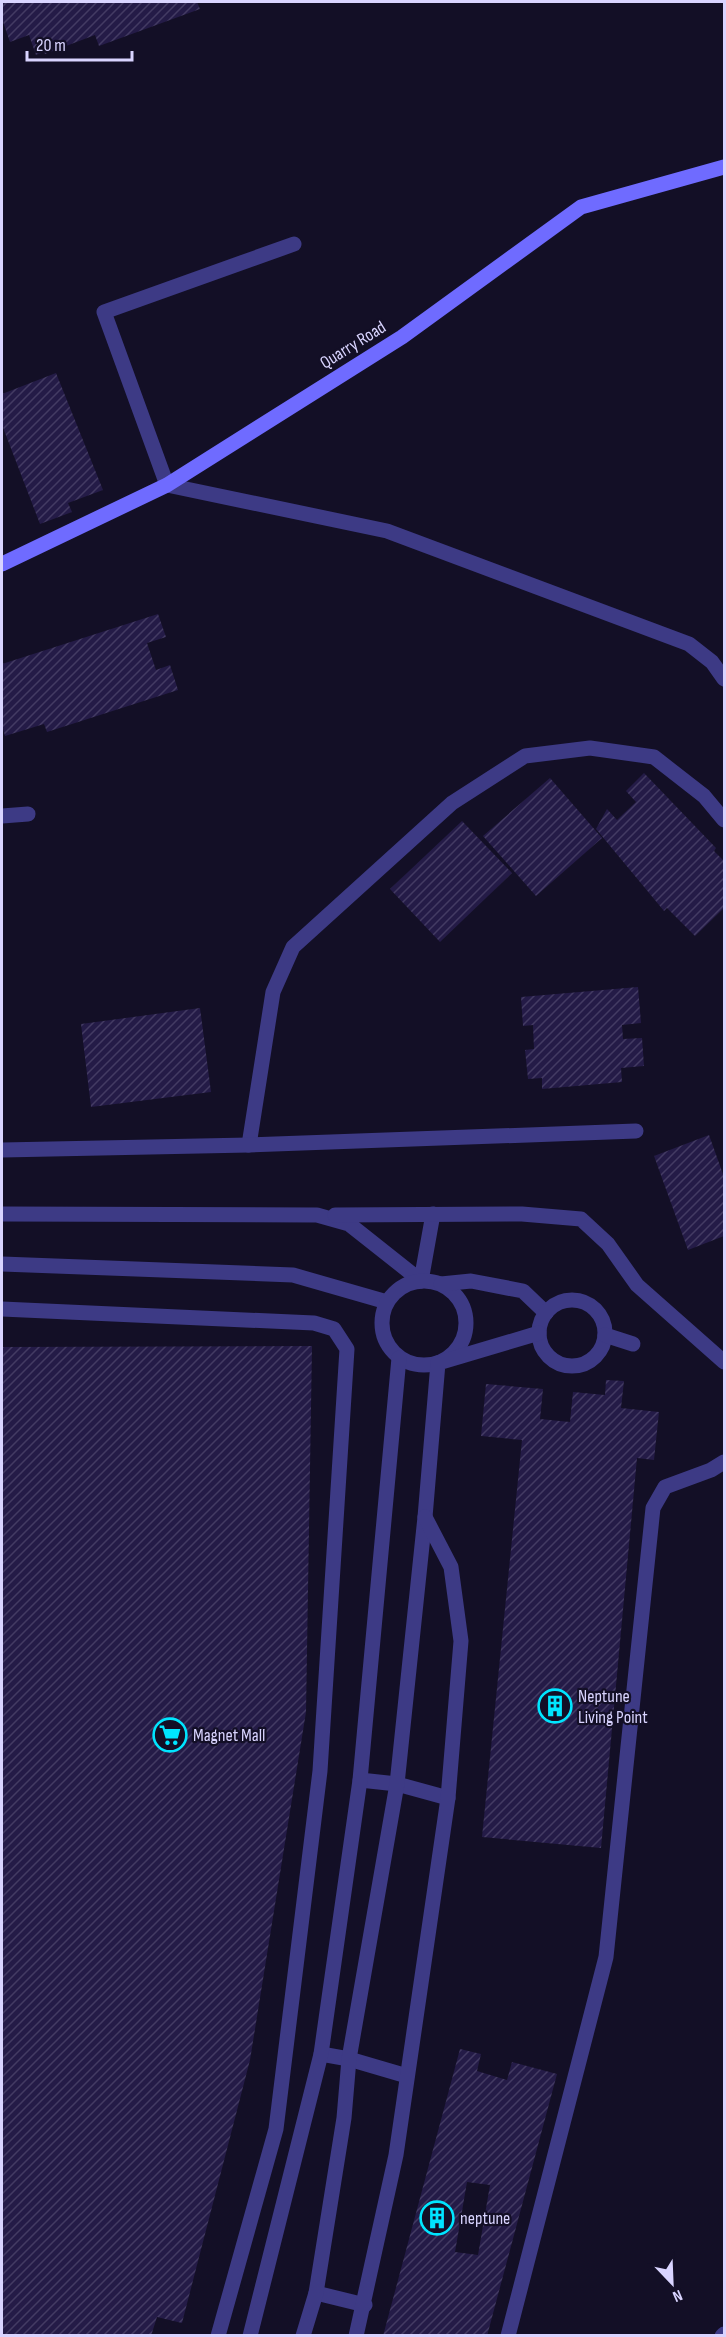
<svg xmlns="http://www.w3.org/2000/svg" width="726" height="2337" font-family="'Sofia Sans Condensed',sans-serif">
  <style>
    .building { fill: url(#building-hatch); fill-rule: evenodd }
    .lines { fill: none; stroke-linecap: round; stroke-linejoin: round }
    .service { stroke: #3d3a85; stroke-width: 15 }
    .minor { stroke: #3d3a85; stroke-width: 15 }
    .secondary { stroke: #6f6bff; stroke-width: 15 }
    .labels { text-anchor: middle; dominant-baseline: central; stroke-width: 4.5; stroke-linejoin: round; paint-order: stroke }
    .street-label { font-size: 18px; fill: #d9d4ff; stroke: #130f26 }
    .poi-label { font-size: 18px; fill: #d9d4ff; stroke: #130f26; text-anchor: start }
  </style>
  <defs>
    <pattern id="building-hatch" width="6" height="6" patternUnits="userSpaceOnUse" patternTransform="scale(1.5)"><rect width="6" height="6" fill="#241b47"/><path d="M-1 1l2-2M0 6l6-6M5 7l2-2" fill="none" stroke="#433b63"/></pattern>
  </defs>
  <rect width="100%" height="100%" fill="#130f26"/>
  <g class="building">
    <path d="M2 2H197L200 9 99 46 95 35 45 54 44 52 36 55 29 35 10 42 2 19Z"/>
    <path d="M56 373 103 490 68 503 72 512 40 524 2 425V394Z"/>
    <path d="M158 614 166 637 147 643 156 670 170 665 178 690 47 732 44 724 5 736 2 725V664Z"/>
    <path d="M644 773 716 848 714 851 724 861V908L695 936 667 908 664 911 596 829 607 809 617 820 636 802 626 791Z"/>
    <path d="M550 778 602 838 536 896 483 836Z"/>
    <path d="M462 821 512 873 440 942 390 889Z"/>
    <path d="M638 987 641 1023 622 1025 623 1039 642 1038 644 1066 621 1068 622 1082 542 1089V1078L528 1079 525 1050 534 1049 533 1025 523 1026 521 997Z"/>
    <path d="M200 1008 211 1092 91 1107 81 1024Z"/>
    <path d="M709 1135 724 1177V1236L688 1250 654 1156Z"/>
    <path d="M312 1346 306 1712 250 2060 182 2323 157 2317 151 2336H2V1347Z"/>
    <path d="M606 1380 624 1381 621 1408 659 1412 654 1460 637 1458 601 1848 482 1837 522 1440 481 1436 486 1384 543 1389 540 1419 570 1422 573 1392 605 1395Z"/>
    <path d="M460 2049 481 2054 477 2071 507 2080 512 2062 557 2074 487 2336H383ZM467 2182 490 2185 478 2255 455 2252Z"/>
  </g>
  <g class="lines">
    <g class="service">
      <path d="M167 485 104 312 294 244"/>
      <path d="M2 816 28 814"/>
      <path d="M2 1309 314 1323 334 1329 347 1349 320 1771 276 2129 218 2336"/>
    </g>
    <g class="minor">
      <path d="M167 485 387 531 689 644 712 662 724 679"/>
      <path d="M249 1145 273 992 293 947 452 803 525 756 590 748 654 757 704 796 724 820"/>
      <path d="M2 1150 249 1145 636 1131"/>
      <path d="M2 1214 317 1215 349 1224 421 1281 433 1214"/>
      <path d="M335 1215 522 1214 581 1219 608 1244 637 1285 724 1362"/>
      <path d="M2 1264 293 1275 387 1302"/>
      <circle cx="424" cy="1323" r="42"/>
      <path d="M441 1284 471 1281 523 1291 546 1313"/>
      <circle cx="572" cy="1333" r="33"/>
      <path d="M605 1335 633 1344"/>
      <path d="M360 1780 397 1784 448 1798"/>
      <path d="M321 2054 349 2059 407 2076"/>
      <path d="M316 2293 365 2305"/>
      <path d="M250 2336 321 2054 360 1780 399 1358"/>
      <path d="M303 2336 316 2293 344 2118 349 2059 397 1784 425 1517 438 1363 539 1333"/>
      <path d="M356 2336 396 2155 448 1798 461 1641 451 1567 425 1517"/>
      <path d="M508 2336 606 1957 653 1508 665 1487 711 1470 724 1462"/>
      <path d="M722 2336 724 2334"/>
    </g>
    <path class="secondary" d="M2 564 167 485 402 337 581 207 724 167"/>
  </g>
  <defs>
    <symbol id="building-ring" viewBox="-11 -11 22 22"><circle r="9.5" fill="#130f26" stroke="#00e5ff" stroke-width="1.5"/><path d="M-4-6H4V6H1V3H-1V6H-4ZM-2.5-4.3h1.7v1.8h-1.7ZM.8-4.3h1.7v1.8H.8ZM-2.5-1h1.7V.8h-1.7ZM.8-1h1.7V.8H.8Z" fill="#00e5ff"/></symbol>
    <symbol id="supermarket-ring" viewBox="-11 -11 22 22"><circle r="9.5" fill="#130f26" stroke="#00e5ff" stroke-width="1.5"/><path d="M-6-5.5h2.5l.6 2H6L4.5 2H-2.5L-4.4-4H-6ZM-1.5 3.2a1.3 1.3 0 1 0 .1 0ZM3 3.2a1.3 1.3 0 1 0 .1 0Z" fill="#00e5ff"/></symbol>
  </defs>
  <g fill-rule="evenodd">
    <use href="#building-ring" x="536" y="1687" width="38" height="38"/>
    <use href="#supermarket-ring" x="151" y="1716" width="38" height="38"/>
    <use href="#building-ring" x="418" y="2199" width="38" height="38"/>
  </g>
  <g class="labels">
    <g class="street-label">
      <text transform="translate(353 345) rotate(-32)">Quarry Road</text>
    </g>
    <g class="poi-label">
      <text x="578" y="1696">Neptune<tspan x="578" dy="21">Living Point</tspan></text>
      <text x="193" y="1735">Magnet Mall</text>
      <text x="460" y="2218">neptune</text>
    </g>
  </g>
  <rect width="726" height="2337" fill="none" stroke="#d9d4ff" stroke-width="6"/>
  <g transform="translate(672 2283) rotate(157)" stroke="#130f26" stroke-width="4.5" paint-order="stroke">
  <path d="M0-4.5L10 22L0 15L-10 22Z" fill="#d9d4ff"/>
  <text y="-9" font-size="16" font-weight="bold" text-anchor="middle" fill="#d9d4ff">N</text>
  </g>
  <path d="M27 51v9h105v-9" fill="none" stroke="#d9d4ff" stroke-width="3"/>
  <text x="36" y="51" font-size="18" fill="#d9d4ff" stroke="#130f26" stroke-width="4.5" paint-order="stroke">20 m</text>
</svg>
